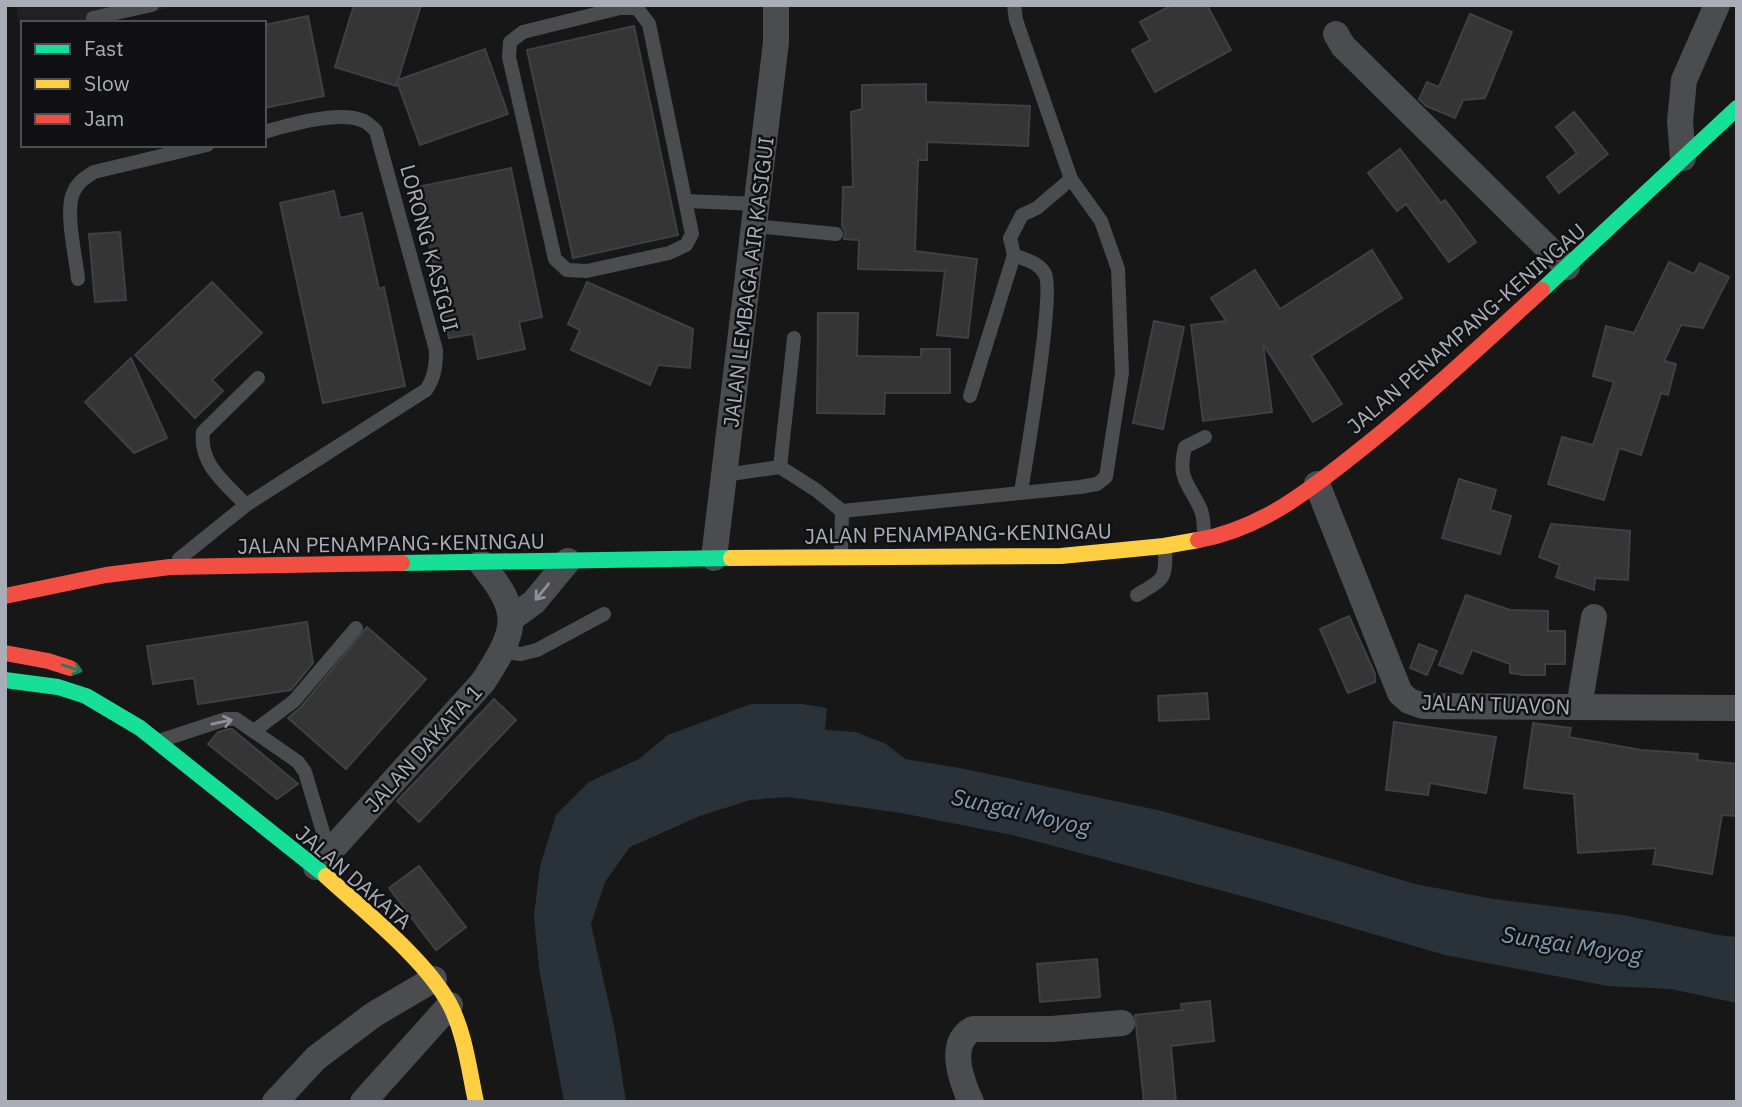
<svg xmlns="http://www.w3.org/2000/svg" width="1742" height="1107" font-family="'IBM Plex Sans',sans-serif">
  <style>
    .built { fill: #212123 }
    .water { fill: #2a3239 }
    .building { fill: #353536; stroke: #3f4043; stroke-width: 2 }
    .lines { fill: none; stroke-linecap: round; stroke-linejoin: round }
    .lane { stroke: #4b4c50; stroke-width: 14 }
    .street { stroke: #4b4c50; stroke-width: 26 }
    .fast { stroke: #16e098; stroke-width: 16 }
    .slow { stroke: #ffcf43; stroke-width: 16 }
    .jam { stroke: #f24e42; stroke-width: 16 }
    .oneway { stroke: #8c9099 }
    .oneway2 { stroke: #14835c }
    .labels { text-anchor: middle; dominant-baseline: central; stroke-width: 5; stroke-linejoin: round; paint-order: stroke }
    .street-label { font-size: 21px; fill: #a8adb8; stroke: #111113 }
    .water-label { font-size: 23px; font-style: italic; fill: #7f9bb3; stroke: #111113 }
  </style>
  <rect width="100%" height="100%" fill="#171717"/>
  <path class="built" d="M16 5H183L97 23H23V38H21Z"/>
  <path class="water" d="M751 704H802L827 708 825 730 856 732 886 744 905 759 960 768 1162 811 1309 852 1415 884 1494 899 1623 915 1718 935 1737 937V1003L1671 989 1608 986 1445 955 1253 899 1012 835 901 813 788 797 750 800 700 816 630 847 605 882 591 924 615 1031 626 1102H564L539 968 534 916 540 866 556 815 589 782 639 759 668 735Z"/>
  <g class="building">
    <path d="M354 5H421L398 80 485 49 508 114 420 145 397 82 396 86 335 67Z"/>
    <path d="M1172 5H1207L1231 50 1155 92 1132 50 1150 40 1140 22Z"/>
    <path d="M1470 14 1512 32 1485 98 1463 100 1455 118 1426 106 1419 99 1427 82 1439 87Z"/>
    <path d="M308 16 324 96 264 108V25Z"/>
    <path d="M634 26 678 235 573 258 527 50Z"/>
    <path d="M926 84V102L1030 106 1028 146 927 142V160H918L915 251 977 259 968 338 937 335 945 271 858 269 859 240 844 239 845 231 842 226 843 187H853L851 112 862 109V85Z"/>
    <path d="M1574 112 1608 154 1559 193 1547 177 1577 153 1556 127Z"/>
    <path d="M1400 149 1441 203 1445 200 1476 242 1449 262 1406 204 1397 211 1368 173Z"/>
    <path d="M511 168 542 317 519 322 525 349 478 359 473 334 449 338 417 187Z"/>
    <path d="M334 191 340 218 362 213 379 289 384 287 405 386 323 403 280 203Z"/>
    <path d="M120 232 126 300 95 302 89 234Z"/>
    <path d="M1372 250 1402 298 1311 356 1342 404 1313 422 1263 344 1272 412 1203 421 1191 325 1226 321 1211 298 1255 270 1280 309Z"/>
    <path d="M1669 262 1694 274 1700 263 1729 277 1703 328 1681 325 1664 361 1676 364 1668 395 1661 393 1641 455 1619 448 1604 500 1548 484 1562 437 1593 445 1614 382 1593 376 1606 326 1634 333Z"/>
    <path d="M212 282 262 333 212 380 223 391 195 418 135 355Z"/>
    <path d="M587 282 693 329 690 368 658 365 650 385 571 350 580 330 568 324Z"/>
    <path d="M818 313H858L857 356 921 357V349H950V393H885L884 414 817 413Z"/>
    <path d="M1154 321 1184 327 1163 429 1133 423Z"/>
    <path d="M131 358 167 438 134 453 85 402Z"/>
    <path d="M1459 479 1496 490 1490 510 1511 516 1500 554 1442 538Z"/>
    <path d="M1551 524 1630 531 1628 580 1595 578 1594 590 1556 577 1560 565 1539 557Z"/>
    <path d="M1466 595 1510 610 1548 611V631H1565V664H1545V675H1524L1510 673V664L1472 650 1462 674 1439 665Z"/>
    <path d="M1349 616 1375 674V682L1348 693 1320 629Z"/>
    <path d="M307 622 313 663 291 690 198 704 194 678 153 684 147 646Z"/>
    <path d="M367 627 426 679 346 769 288 718 301 707Z"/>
    <path d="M1419 644 1437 651 1427 675 1410 668Z"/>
    <path d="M1207 693 1209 719 1159 721 1158 696Z"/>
    <path d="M494 699 516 720 419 822 397 801Z"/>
    <path d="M1394 722 1496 737 1486 793 1430 783 1428 795 1386 790Z"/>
    <path d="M1533 723 1571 728 1569 737 1641 750 1698 754 1697 760 1737 764V816L1722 815 1712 874 1653 864 1656 848 1578 853 1574 794 1524 788Z"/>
    <path d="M228 729H232L298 784 277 799 208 744 218 732Z"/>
    <path d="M419 866 466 927 436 950 389 888Z"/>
    <path d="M1097 959 1100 997 1040 1002 1037 964Z"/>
    <path d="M1210 1001 1214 1041 1171 1046 1176 1102H1144L1135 1015 1182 1010 1181 1004Z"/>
  </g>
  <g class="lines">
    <g class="lane">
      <path d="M1014 5 1016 20 1071 179 1037 208 1022 215 1010 238 1014 255C1025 260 1039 262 1045 274 1055 292 1026 460 1021 492"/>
      <path d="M620 8H637L649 24 692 234 686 245 669 253 587 271 567 270 555 259 509 57 510 42 523 32Z"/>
      <path d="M93 18 152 5"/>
      <path d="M686 201 758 204"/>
      <path d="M755 226 836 234"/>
      <path d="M78 279C76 257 64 210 74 191 78 182 86 177 94 172L207 145"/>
      <path d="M970 396 1014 255"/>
      <path d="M780 467 794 338"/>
      <path d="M724 475 780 467 816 490 842 511 1080 487 1097 484 1106 477 1122 373 1118 269 1101 221 1071 179"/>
      <path d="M246 505C225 483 199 464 203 432L258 378"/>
      <path d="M1204 538C1204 529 1204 518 1201 510 1189 483 1177 480 1185 447L1205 437"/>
      <path d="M841 555 842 511"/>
      <path d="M179 559 246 505 426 390C435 377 436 365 436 350L376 131C373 128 368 123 364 121 338 110 290 125 264 132"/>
      <path d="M1137 595C1165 578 1166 580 1165 547"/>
      <path d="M503 652 521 654 537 650 604 614"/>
      <path d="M254 731 294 701 356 628"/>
      <path d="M162 740 226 719H236L298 762 305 772 329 852"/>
    </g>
    <g class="street">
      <path d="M1336 34 1343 46 1567 267"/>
      <path d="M1683 158 1680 122 1684 80 1717 5"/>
      <path d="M1317 484 1400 693 1409 701 1423 706 1737 708"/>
      <path d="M714 558 776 42V5"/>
      <path d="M512 618 534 602 568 561"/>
      <path d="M1579 707 1594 617"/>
      <path d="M316 867 483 682C517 629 523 614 481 563"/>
      <path d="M275 1102 316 1058 373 1015 434 979"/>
      <path d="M363 1102 450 1005"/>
      <path d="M971 1102C961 1080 947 1043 973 1029H1052L1122 1023"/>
    </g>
    <g class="fast">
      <path d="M1542 290 1737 108"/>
      <path d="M402 563 731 558"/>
      <path d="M5 680 58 687 86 696 140 728 326 876"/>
    </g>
    <g class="slow">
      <path d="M731 558 1061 556 1164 546 1198 540"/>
      <path d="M326 876C365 912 424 958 449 1003 465 1033 469 1070 476 1102"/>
    </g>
    <g class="jam">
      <path d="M1198 540C1263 529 1315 486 1365 446 1426 397 1484 343 1542 290"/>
      <path d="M5 596 106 575 170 567 402 563"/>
      <path d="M5 653 48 661 70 668"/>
    </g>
  </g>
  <defs><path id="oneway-shaft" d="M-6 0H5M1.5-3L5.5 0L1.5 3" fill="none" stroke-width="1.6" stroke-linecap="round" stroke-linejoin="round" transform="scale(1.75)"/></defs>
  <g class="oneway">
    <use href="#oneway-shaft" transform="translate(542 592) rotate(129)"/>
    <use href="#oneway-shaft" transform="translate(222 722) rotate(-12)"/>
  </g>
  <use class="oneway2" href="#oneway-shaft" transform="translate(72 668) rotate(18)"/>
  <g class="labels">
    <g class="street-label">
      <text transform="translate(430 248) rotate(75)">LORONG KASIGUI</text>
      <text transform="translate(748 282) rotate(-83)">JALAN LEMBAGA AIR KASIGUI</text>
      <text transform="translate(1466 328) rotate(-41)">JALAN PENAMPANG-KENINGAU</text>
      <text transform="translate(958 533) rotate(-1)">JALAN PENAMPANG-KENINGAU</text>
      <text transform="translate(391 543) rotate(-1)">JALAN PENAMPANG-KENINGAU</text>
      <text transform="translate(1496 704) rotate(2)">JALAN TUAVON</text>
      <text transform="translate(423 748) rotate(-48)">JALAN DAKATA 1</text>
      <text transform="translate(354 877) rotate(41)">JALAN DAKATA</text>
    </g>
    <g class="water-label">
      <text transform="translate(1021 811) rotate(13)">Sungai Moyog</text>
      <text transform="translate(1572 944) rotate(9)">Sungai Moyog</text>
    </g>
  </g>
  <rect width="1742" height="1107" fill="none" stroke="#a8adb8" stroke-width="14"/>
  <rect x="21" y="21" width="245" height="126" fill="#111113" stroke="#4d4f55" stroke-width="2"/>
  <rect x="35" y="44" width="35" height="10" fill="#16e098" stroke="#4d4f55" stroke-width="2"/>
  <text x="84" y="56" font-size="21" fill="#a8adb8">Fast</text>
  <rect x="35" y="79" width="35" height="10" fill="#ffcf43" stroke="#4d4f55" stroke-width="2"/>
  <text x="84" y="91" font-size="21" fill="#a8adb8">Slow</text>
  <rect x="35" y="114" width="35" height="10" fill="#f24e42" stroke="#4d4f55" stroke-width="2"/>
  <text x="84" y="126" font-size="21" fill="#a8adb8">Jam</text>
</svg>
